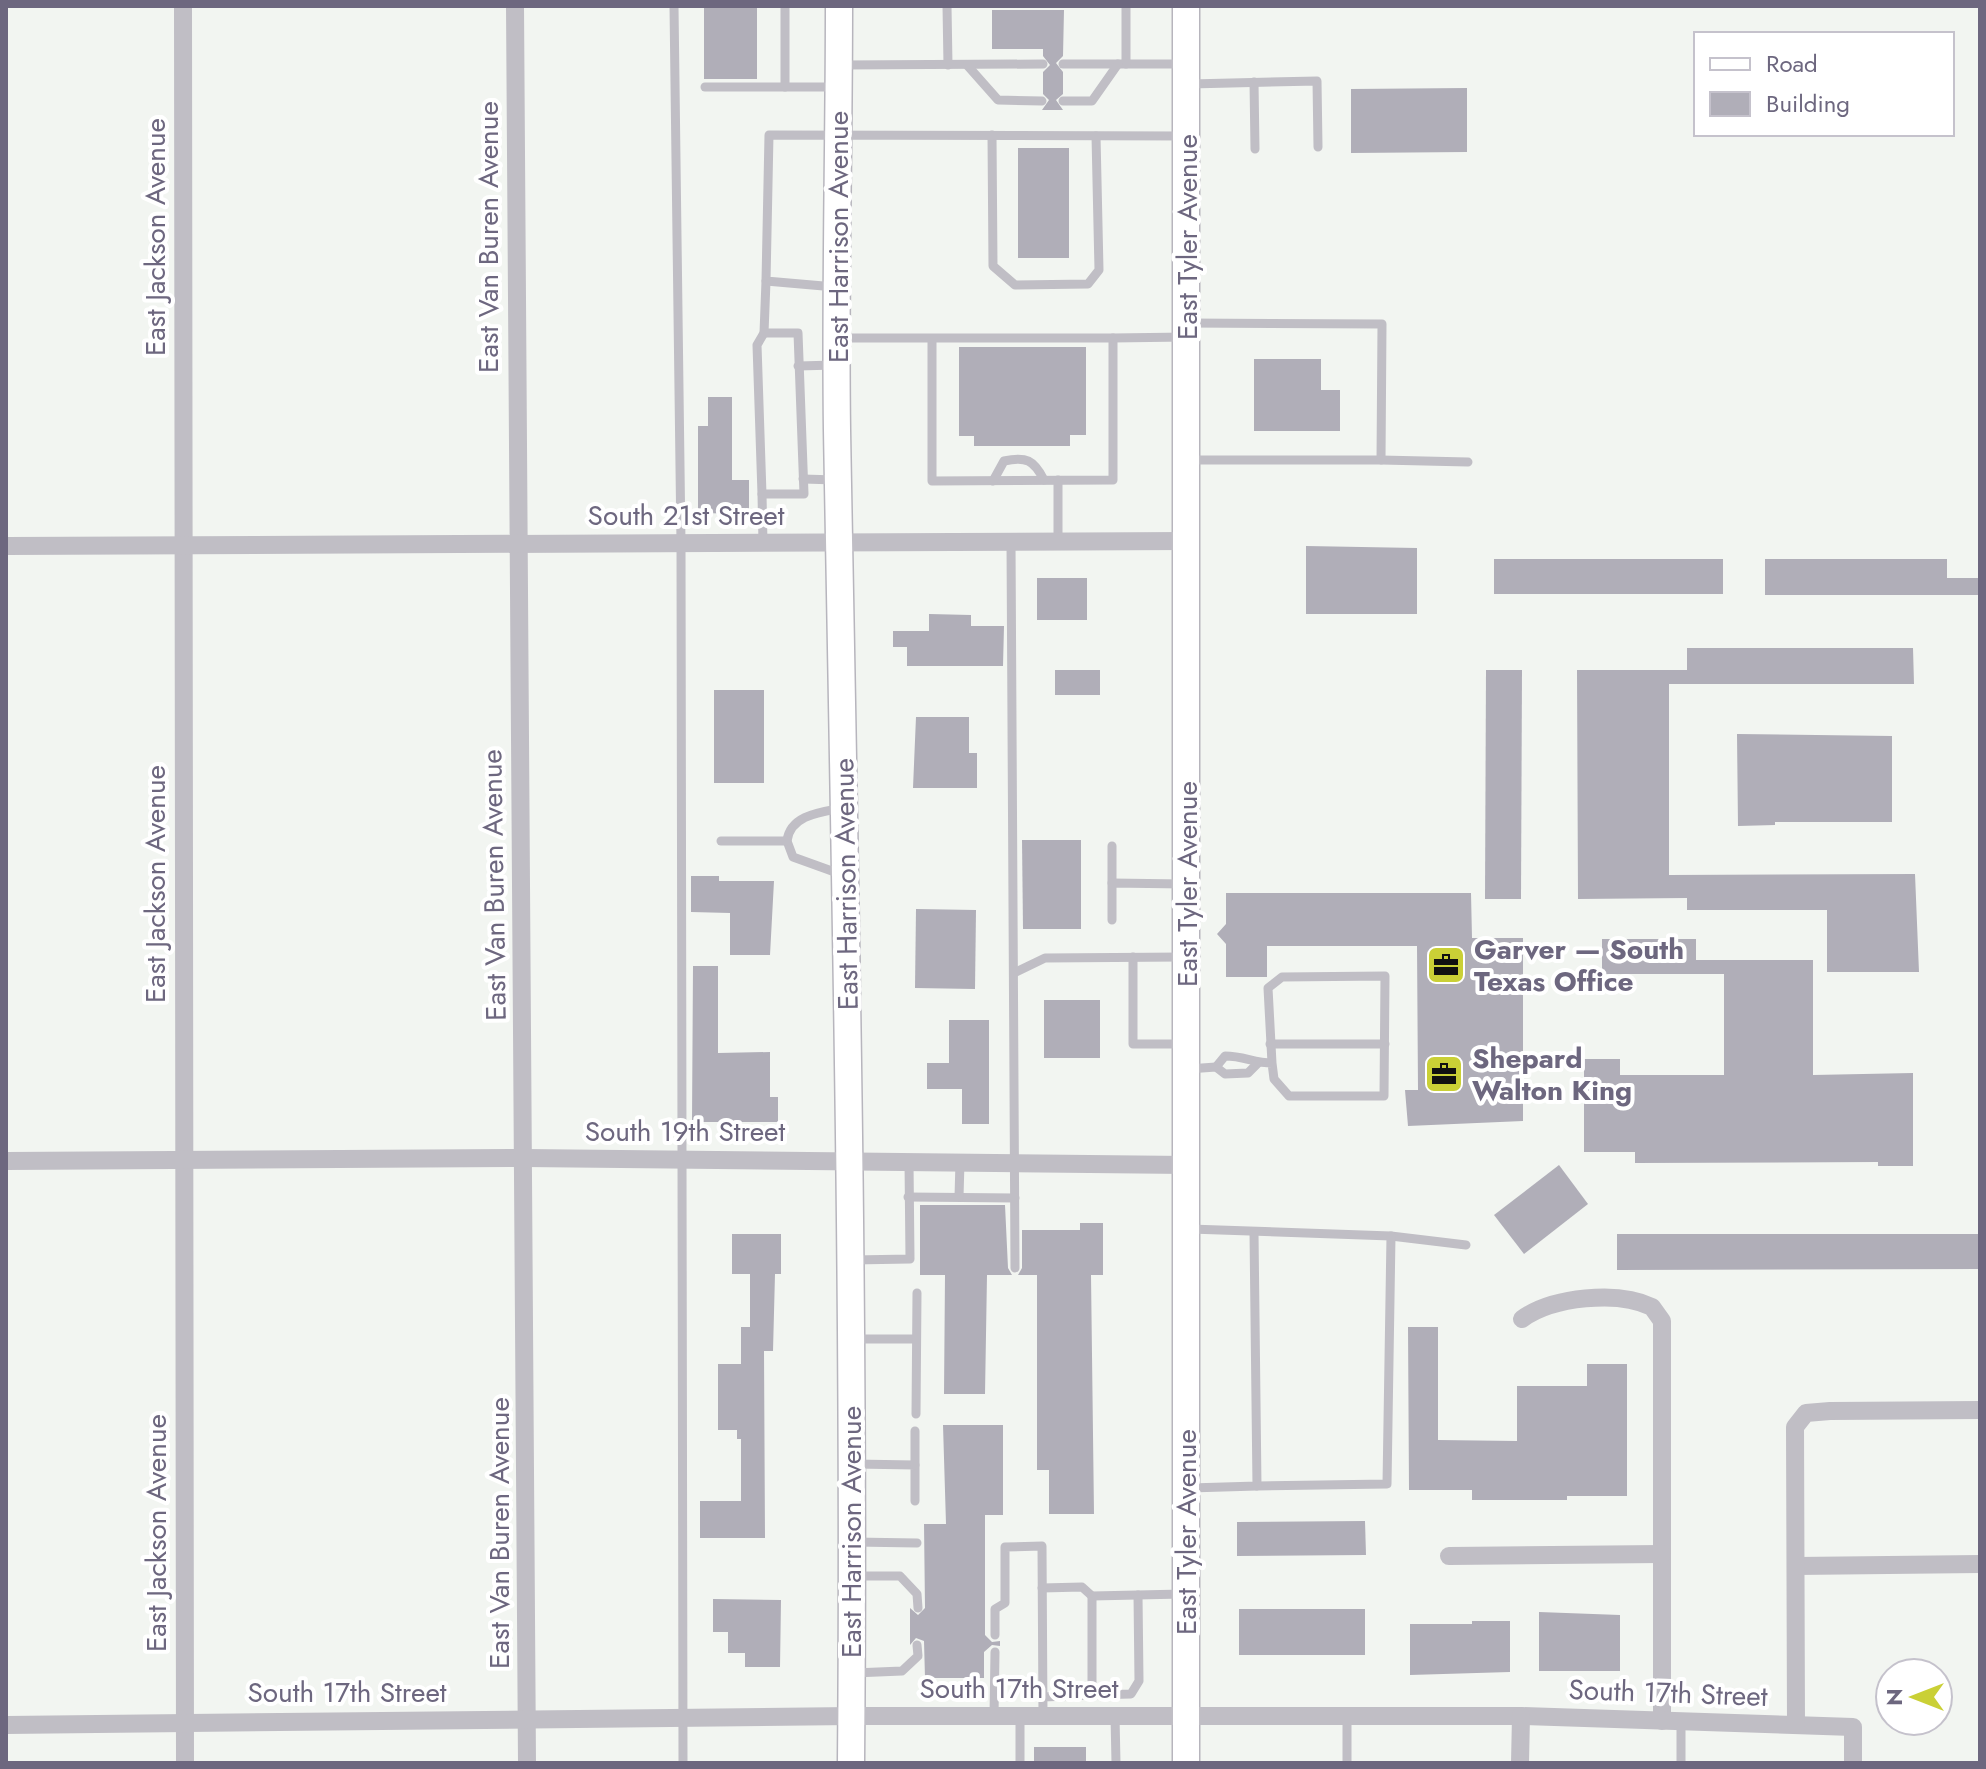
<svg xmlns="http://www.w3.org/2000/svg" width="1986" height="1769" font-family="Jost,sans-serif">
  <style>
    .building { fill: #b0aeb8 }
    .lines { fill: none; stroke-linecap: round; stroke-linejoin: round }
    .secondary-casing { stroke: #b7b5bd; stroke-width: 29 }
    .service { stroke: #c0bec5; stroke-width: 9 }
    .minor { stroke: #c0bec5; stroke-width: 18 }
    .secondary { stroke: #fff; stroke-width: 26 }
    .labels { text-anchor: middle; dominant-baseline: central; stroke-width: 8; stroke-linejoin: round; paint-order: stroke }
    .street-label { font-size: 28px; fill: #6d677f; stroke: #fff }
    .poi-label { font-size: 28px; font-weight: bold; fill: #6d677f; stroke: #fff; text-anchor: start }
  </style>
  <rect width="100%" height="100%" fill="#f2f5f1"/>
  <g class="building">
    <rect x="704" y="6" width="53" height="73"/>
    <path d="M992 10H1064L1063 56 1056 63 1063 72V94L1056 100 1063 110H1042L1049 100 1043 94V72L1050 65 1043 56V49H992Z"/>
    <path d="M1467 88V152L1351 153V89Z"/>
    <rect x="1018" y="148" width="51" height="110"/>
    <path d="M959 347H1086V435H1070V446H974V436H959Z"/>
    <path d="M1254 359H1321V390H1340V431H1254Z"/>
    <path d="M708 397H732V480H749V514L698 513V426H708Z"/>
    <path d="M1306 546 1417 548V614H1306Z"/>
    <rect x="1494" y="559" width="229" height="35"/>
    <path d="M1765 559H1947V578H1980V595H1765Z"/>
    <rect x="1037" y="578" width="50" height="42"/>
    <path d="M929 614 971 615V626H1004L1003 666H907V647H893V631H929Z"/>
    <path d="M1687 648H1913L1914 684H1669V875L1915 874 1919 972H1827V910H1687V898L1578 899 1577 670H1687Z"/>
    <rect x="1055" y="670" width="45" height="25"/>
    <path d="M1486 670H1522L1521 899H1485Z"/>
    <rect x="714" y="690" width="50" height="93"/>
    <path d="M916 717H969V753H977V788H913Z"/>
    <path d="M1737 734 1892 736V822H1775V825L1738 826Z"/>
    <path d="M1022 840H1081V929H1023Z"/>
    <path d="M691 876H719V881H774L770 955H730V913L691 912Z"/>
    <path d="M1226 893H1471L1472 938H1523V1121L1408 1126 1405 1090H1418L1417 946H1267V977H1226V944L1217 934 1226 924Z"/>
    <path d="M916 909 976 910 975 989 915 988Z"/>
    <path d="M1602 939H1696V960H1813V1075L1913 1073V1166H1878V1162L1635 1163V1152H1584V1059H1620V1075H1724V974H1602Z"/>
    <path d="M693 966H718V1053L770 1052V1097H778V1122H692Z"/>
    <rect x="1044" y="1000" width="56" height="58"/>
    <path d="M949 1020H989V1124H962V1089H927V1063H949Z"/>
    <path d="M1559 1165 1588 1204 1524 1254 1494 1215Z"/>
    <path d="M920 1205H1005L1008 1268 1012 1275H987L985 1394H944L945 1275H920Z"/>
    <path d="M1080 1223H1103V1275H1091L1094 1514H1049V1470H1037V1275H1018L1022 1268V1230H1080Z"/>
    <path d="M732 1234H781V1274H775L773 1351H764L765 1538H700V1501H741V1439H737V1430H718V1364H741V1327H750V1274H732Z"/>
    <path d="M1617 1234H1980V1269L1617 1270Z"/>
    <path d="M1408 1327H1438V1440L1517 1441V1386H1587V1364H1627V1496H1567V1500H1472V1490H1409Z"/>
    <path d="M943 1425H1003V1515H985V1635L992 1642 1000 1641V1646L992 1645 984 1652V1678H925L924 1641 916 1638 910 1645V1608L918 1615 925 1608 924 1524H946Z"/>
    <path d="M1365 1521 1366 1555 1237 1556V1522Z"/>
    <path d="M713 1599 781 1600 780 1667H745V1653H728V1632H713Z"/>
    <rect x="1239" y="1609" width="126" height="46"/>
    <path d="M1539 1612 1620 1615V1671H1539Z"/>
    <path d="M1472 1621H1510V1672L1410 1675V1624H1472Z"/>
    <rect x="1034" y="1747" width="52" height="16"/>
  </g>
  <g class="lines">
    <defs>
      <g id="secondary">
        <path d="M839 6C839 147 835 289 837 430 845 874 855 1319 851 1763"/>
        <path d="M1186 6V1763"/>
      </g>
    </defs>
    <use href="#secondary" class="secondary-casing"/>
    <g class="service">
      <path d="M674 6 681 543 683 1763"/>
      <path d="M785 6V87"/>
      <path d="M947 6 948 65"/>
      <path d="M1063 64H1184"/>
      <path d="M1126 64V6"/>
      <path d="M842 65 1043 64"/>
      <path d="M967 65 998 100 1042 101"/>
      <path d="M1254 82 1255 149"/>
      <path d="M1190 84 1317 81 1318 147"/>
      <path d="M705 87H835"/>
      <path d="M1063 101H1092L1118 64"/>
      <path d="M992 135 993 266 1015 285 1088 284 1099 270 1096 136"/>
      <path d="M835 287 766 281 769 135 1183 136"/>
      <path d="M1187 323 1382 324 1381 460H1188"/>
      <path d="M837 338H1113V480L932 481V339"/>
      <path d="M1113 338 1186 337"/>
      <path d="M798 366 835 365"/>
      <path d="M1381 460 1468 462"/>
      <path d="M803 479 836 480"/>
      <path d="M1058 480V542"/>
      <path d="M993 481 1004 461C1026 456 1034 460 1044 480"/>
      <path d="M762 494 757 345 764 333 766 281"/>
      <path d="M1011 542 1015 1268"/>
      <path d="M763 543 762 494H804L798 333H764"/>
      <path d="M842 808C821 812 790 815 787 841L793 857 843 875"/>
      <path d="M721 841H787"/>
      <path d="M1112 846V883"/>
      <path d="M1112 920V883L1184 884"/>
      <path d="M1133 957V1044H1184"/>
      <path d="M1014 973 1045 958 1183 957"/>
      <path d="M1270 1044H1385"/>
      <path d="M1216 1067 1225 1056C1244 1056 1254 1063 1272 1063L1274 1079 1289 1096H1384L1385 976 1282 977 1268 988 1272 1063"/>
      <path d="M1188 1069 1216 1067 1225 1074 1248 1073 1258 1063"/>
      <path d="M908 1197 1015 1198"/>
      <path d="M959 1197 960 1162"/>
      <path d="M1190 1229 1391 1236 1466 1245"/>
      <path d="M853 1260 910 1259 909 1162"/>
      <path d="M852 1339H916"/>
      <path d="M916 1414 917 1293"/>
      <path d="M854 1464 915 1465V1501"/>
      <path d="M915 1465V1431"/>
      <path d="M1257 1486 1387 1484 1391 1236"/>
      <path d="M1190 1488 1257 1486 1254 1232"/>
      <path d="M854 1542 917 1543"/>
      <path d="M855 1576H900L917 1594 918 1608"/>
      <path d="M1042 1588 1082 1587 1092 1596 1183 1594"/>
      <path d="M1092 1596V1695L1131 1694 1139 1681 1138 1595"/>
      <path d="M995 1635V1609L1005 1603V1547L1042 1546 1043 1717"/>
      <path d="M854 1673 902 1671 918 1656 917 1645"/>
      <path d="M1043 1697 1092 1695"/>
      <path d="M994 1716 995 1652"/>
      <path d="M1020 1716V1763"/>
      <path d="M1115 1716 1116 1763"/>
      <path d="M1347 1716V1763"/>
      <path d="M1681 1721V1763"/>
    </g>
    <g class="minor">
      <path d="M183 6 185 1763"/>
      <path d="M515 6 527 1763"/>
      <path d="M6 546 1188 541"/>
      <path d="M6 1161 525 1158 1187 1165"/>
      <path d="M1522 1319C1552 1297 1618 1290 1652 1307L1662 1321V1721"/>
      <path d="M1449 1556 1662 1554"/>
      <path d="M1796 1566 1980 1564"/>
      <path d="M6 1725 852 1716H1521L1853 1727V1763"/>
      <path d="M1796 1725 1795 1427 1806 1413 1830 1411 1980 1410"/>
      <path d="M1520 1763 1521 1716"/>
    </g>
    <use href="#secondary" class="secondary"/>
  </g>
  <defs>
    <symbol id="office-square" viewBox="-11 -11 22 22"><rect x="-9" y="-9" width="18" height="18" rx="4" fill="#cad036" stroke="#fff"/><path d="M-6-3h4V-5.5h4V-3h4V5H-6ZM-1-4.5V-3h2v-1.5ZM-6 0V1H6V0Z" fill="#111"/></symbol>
  </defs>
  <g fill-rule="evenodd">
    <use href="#office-square" x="1424" y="943" width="44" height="44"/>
    <use href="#office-square" x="1422" y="1052" width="44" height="44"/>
  </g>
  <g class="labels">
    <g class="street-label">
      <text transform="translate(155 237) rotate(-90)">East Jackson Avenue</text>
      <text transform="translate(488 237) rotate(-90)">East Van Buren Avenue</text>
      <text transform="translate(838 237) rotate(-90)">East Harrison Avenue</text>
      <text transform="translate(1187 237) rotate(-90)">East Tyler Avenue</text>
      <text x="686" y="515">South 21st Street</text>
      <text transform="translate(155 884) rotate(-90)">East Jackson Avenue</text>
      <text transform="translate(846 884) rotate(-91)">East Harrison Avenue</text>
      <text transform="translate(1187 884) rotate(-90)">East Tyler Avenue</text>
      <text transform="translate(494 885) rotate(-91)">East Van Buren Avenue</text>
      <text x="685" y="1131">South 19th Street</text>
      <text transform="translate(851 1532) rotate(-90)">East Harrison Avenue</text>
      <text transform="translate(1186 1532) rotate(-90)">East Tyler Avenue</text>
      <text transform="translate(156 1533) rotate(-90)">East Jackson Avenue</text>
      <text transform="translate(499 1533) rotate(-90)">East Van Buren Avenue</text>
      <text x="1019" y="1688">South 17th Street</text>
      <text x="347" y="1692">South 17th Street</text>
      <text transform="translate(1668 1693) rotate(2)">South 17th Street</text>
    </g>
    <g class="poi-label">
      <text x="1474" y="949">Garver — South<tspan x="1474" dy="32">Texas Office</tspan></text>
      <text x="1472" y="1058">Shepard<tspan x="1472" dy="32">Walton King</tspan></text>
    </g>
  </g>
  <rect width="1986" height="1769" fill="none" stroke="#6d677f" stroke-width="16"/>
  <rect x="1694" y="32" width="260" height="104" fill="#ffffff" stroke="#c5c2cc" stroke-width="2"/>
  <rect x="1710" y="58" width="40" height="12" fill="#ffffff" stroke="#c5c2cc" stroke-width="2"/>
  <text x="1766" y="72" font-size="24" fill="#6d677f">Road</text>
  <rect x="1710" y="92" width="40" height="24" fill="#b0aeb8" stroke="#c5c2cc" stroke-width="2"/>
  <text x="1766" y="112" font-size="24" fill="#6d677f">Building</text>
  <g transform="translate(1914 1697) rotate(270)"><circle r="38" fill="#ffffff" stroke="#c5c2cc" stroke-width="2"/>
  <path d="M0-6L14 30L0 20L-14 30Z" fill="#cad036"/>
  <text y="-12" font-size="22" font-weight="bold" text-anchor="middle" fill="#6d677f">N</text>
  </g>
</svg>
